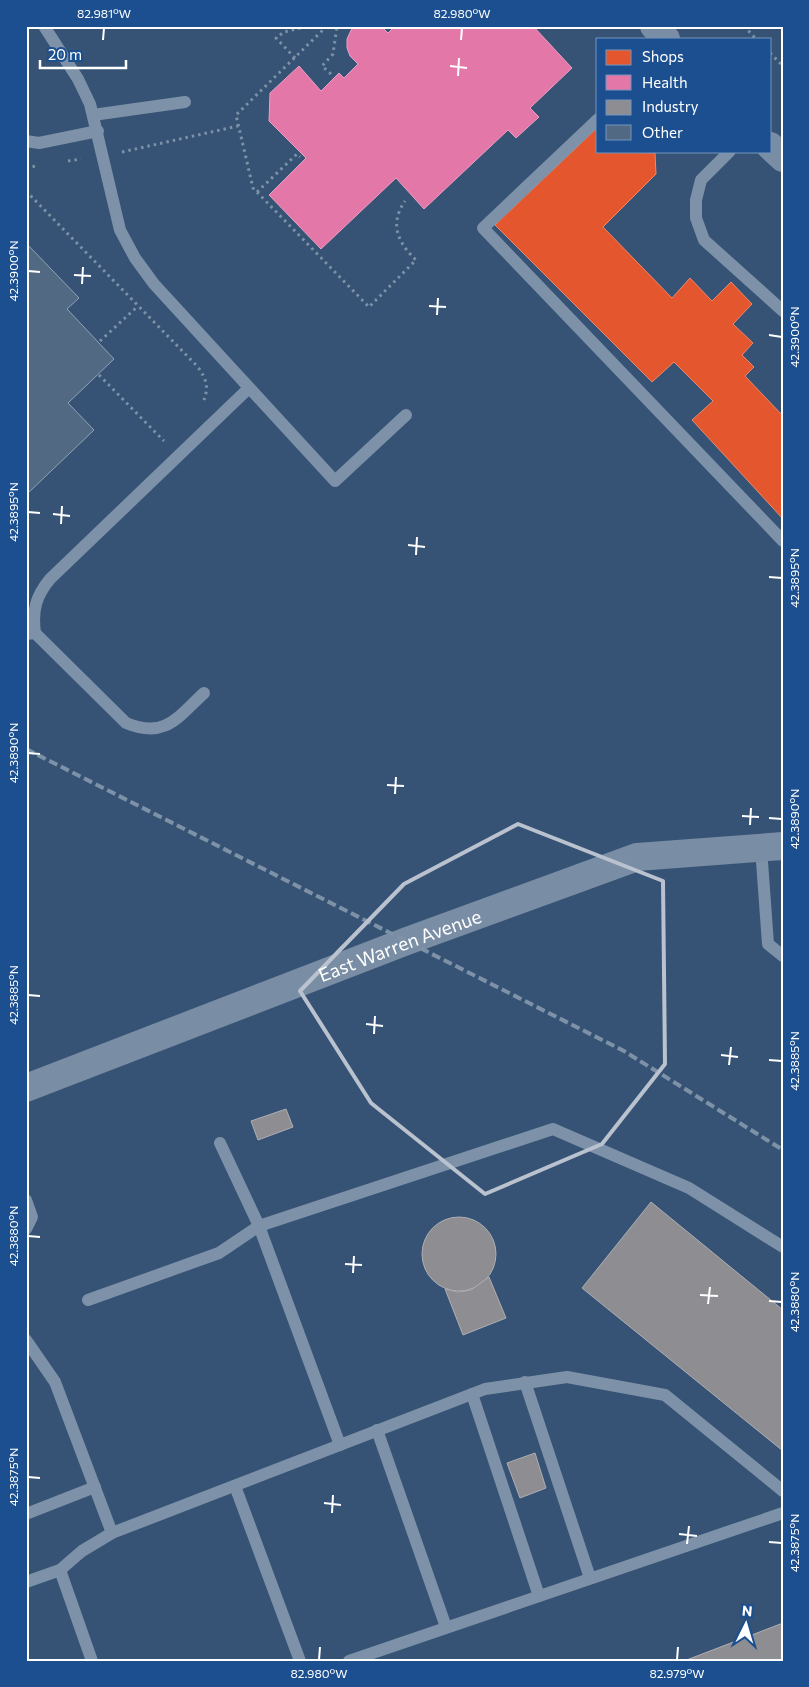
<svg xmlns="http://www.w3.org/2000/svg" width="809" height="1687" font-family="Commissioner,sans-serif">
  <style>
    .shops { fill: #e4572e; stroke: #ec896d }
    .health { fill: #e377a8; stroke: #eba0c2 }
    .industry { fill: #8d8d92; stroke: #afafb3 }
    .building { fill: #526984; stroke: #92a2b6 }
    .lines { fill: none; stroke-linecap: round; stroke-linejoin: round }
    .path { stroke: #7d92a8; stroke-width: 3; stroke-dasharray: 2.5 4; stroke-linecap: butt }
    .lane { stroke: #7d92a8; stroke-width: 12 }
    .secondary { stroke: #798da4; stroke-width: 28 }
    .rail { stroke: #7e92a7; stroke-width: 4; stroke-dasharray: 9 4; stroke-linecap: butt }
    .marked { fill: none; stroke: #b9c2ce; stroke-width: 4; stroke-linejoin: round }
    .ticks { fill: none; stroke: #fff; stroke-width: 2 }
    .labels { text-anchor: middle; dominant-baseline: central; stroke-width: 5; stroke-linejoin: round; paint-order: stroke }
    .street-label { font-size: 19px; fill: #fff; stroke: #1b4f8f }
    .neatline { fill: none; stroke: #fff; stroke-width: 2 }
    .ticks-label { font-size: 12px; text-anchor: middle; fill: #fff }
  </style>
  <rect width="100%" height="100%" fill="#365274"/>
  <path class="shops" d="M598 127V151L655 153 656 174 603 227 672 298 690 278 712 301 731 282 752 304 733 324 753 343 742 355 754 367 745 376 783 416V519L692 420 713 401 674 362 652 382 495 225Z"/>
  <path class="health" d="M353 26H381L388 33 395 26H533L572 68 530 108 539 117 516 138 508 130 424 209 396 178 321 249 269 195 306 158 269 121 270 93 299 66 321 91 339 73 344 78 358 64 350 56 347 48V39Z"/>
  <g class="industry">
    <path d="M286 1109 293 1127 258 1140 251 1121Z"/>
    <path d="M651 1202 783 1310V1451L582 1288Z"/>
    <circle cx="459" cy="1254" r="37"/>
    <path d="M489 1277 506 1318 463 1335 445 1289 458 1292 471 1290Z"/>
    <path d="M535 1453 546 1488 520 1498 507 1463Z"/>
    <path d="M783 1623V1661H684Z"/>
  </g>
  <path class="building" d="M26 243 79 298 67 309 114 359 68 403 94 430 26 495Z"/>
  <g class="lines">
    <g class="path">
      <path d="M327 26 236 115 253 188 369 307 416 260C398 243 389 224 405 201"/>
      <path d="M744 26 756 39"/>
      <path d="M770 53 783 66"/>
      <path d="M295 58 276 38 284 32 309 26"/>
      <path d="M331 74 322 66 333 54 337 26"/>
      <path d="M122 152 238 126"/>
      <path d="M68 161 81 159"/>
      <path d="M26 167 37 166"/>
      <path d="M26 191 198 367C206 379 209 386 204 400"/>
      <path d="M257 192 297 154 300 157"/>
      <path d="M100 341 138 306"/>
      <path d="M99 375 164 441"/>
    </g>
    <g class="lane">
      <path d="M44 26 78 79 90 104 120 230 135 258 154 284 335 481 406 415"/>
      <path d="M93 115 185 102"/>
      <path d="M598 119 483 228 783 541"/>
      <path d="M26 141 39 143 98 131"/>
      <path d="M730 151 701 180 696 200V218L704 240 783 311"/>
      <path d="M35 633 126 723C165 739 177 718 204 693"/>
      <path d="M26 634 35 633C32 610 36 596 50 579L249 388"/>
      <path d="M761 848 768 944 783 956"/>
      <path d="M220 1143 259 1226 340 1445"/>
      <path d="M26 1200 32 1217 26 1229"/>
      <path d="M88 1300 219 1253 259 1226 553 1129 689 1188 783 1247"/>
      <path d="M26 1340 55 1382 112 1533"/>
      <path d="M525 1382 590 1578"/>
      <path d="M472 1394 539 1596"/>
      <path d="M377 1430 446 1627"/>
      <path d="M235 1486 300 1661"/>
      <path d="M26 1514 95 1487"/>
      <path d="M60 1570 92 1661"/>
      <path d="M26 1582 60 1570 82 1551 112 1533 485 1389 567 1377 665 1395 783 1491"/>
      <path d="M349 1661 783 1513"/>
    </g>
    <g class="secondary">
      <path d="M654 26 666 39"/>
      <path d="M770 146 783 158"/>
      <path id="s1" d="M26 1088 407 941 637 857 783 846"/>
    </g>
    <path class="rail" d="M26 749 624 1051 783 1150"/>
  </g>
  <path class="marked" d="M518 824 663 881 665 1064 602 1144 485 1194 371 1103 300 991 404 884Z"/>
  <path class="ticks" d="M103 40 104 28M461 40 462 28M450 66 467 68M458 76 459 58M28 271 40 272M74 275 91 276M82 284 83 267M429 306 446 307M437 315 438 298M769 335 782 337M28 512 40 513M53 514 70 516M61 524 62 506M408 545 425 547M416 555 417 537M769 577 782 578M28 753 40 754M387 785 404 786M395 794 396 777M742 816 759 817M769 818 782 819M750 825 751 808M28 995 40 996M366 1024 383 1026M374 1034 375 1016M721 1055 738 1057M769 1060 782 1061M729 1065 731 1047M28 1236 40 1237M345 1264 362 1265M353 1273 354 1256M700 1295 718 1296M769 1301 782 1302M708 1304 710 1287M28 1477 40 1478M324 1503 341 1505M332 1513 333 1495M679 1534 697 1536M769 1542 782 1543M687 1544 689 1526M319 1660 320 1647M677 1660 678 1647"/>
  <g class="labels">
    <g class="street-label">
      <text stroke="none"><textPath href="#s1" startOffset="400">East Warren Avenue</textPath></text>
    </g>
  </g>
  <rect width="809" height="1687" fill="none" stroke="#1b4f8f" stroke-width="55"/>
  <rect x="596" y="38" width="175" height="115" fill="#1b4f8f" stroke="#7695bc"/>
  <rect x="606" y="50" width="25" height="15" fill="#e4572e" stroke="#7695bc"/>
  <text x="642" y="62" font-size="15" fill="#ffffff">Shops</text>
  <rect x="606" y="75" width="25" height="15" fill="#e377a8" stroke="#7695bc"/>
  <text x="642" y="88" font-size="15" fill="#ffffff">Health</text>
  <rect x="606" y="100" width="25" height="15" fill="#8d8d92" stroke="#7695bc"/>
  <text x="642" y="112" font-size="15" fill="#ffffff">Industry</text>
  <rect x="606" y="125" width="25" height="15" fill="#526984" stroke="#7695bc"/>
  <text x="642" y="138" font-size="15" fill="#ffffff">Other</text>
  <g transform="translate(746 1624) rotate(5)" stroke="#1b4f8f" stroke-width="4" paint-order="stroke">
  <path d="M0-4L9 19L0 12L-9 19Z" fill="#ffffff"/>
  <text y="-8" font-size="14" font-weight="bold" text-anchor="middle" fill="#ffffff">N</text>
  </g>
  <path d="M40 60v8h86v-8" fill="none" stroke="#ffffff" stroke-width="2.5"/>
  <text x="48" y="60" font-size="15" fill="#ffffff" stroke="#1b4f8f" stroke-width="4" paint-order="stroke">20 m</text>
  <rect x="28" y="28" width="754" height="1632" class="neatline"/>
  <g class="ticks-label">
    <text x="104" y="18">82.981°W</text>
    <text x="462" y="18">82.980°W</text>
    <text transform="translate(14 271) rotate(-90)" y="4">42.3900°N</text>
    <text transform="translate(795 337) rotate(-90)" y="4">42.3900°N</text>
    <text transform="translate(14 512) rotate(-90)" y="4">42.3895°N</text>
    <text transform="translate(795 578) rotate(-90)" y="4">42.3895°N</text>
    <text transform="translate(14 753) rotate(-90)" y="4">42.3890°N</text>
    <text transform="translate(795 819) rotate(-90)" y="4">42.3890°N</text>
    <text transform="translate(14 995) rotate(-90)" y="4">42.3885°N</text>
    <text transform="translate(795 1061) rotate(-90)" y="4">42.3885°N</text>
    <text transform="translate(14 1236) rotate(-90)" y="4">42.3880°N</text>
    <text transform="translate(795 1302) rotate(-90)" y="4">42.3880°N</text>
    <text transform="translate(14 1477) rotate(-90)" y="4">42.3875°N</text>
    <text transform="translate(795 1543) rotate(-90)" y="4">42.3875°N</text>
    <text x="319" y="1678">82.980°W</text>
    <text x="677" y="1678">82.979°W</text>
  </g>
</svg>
